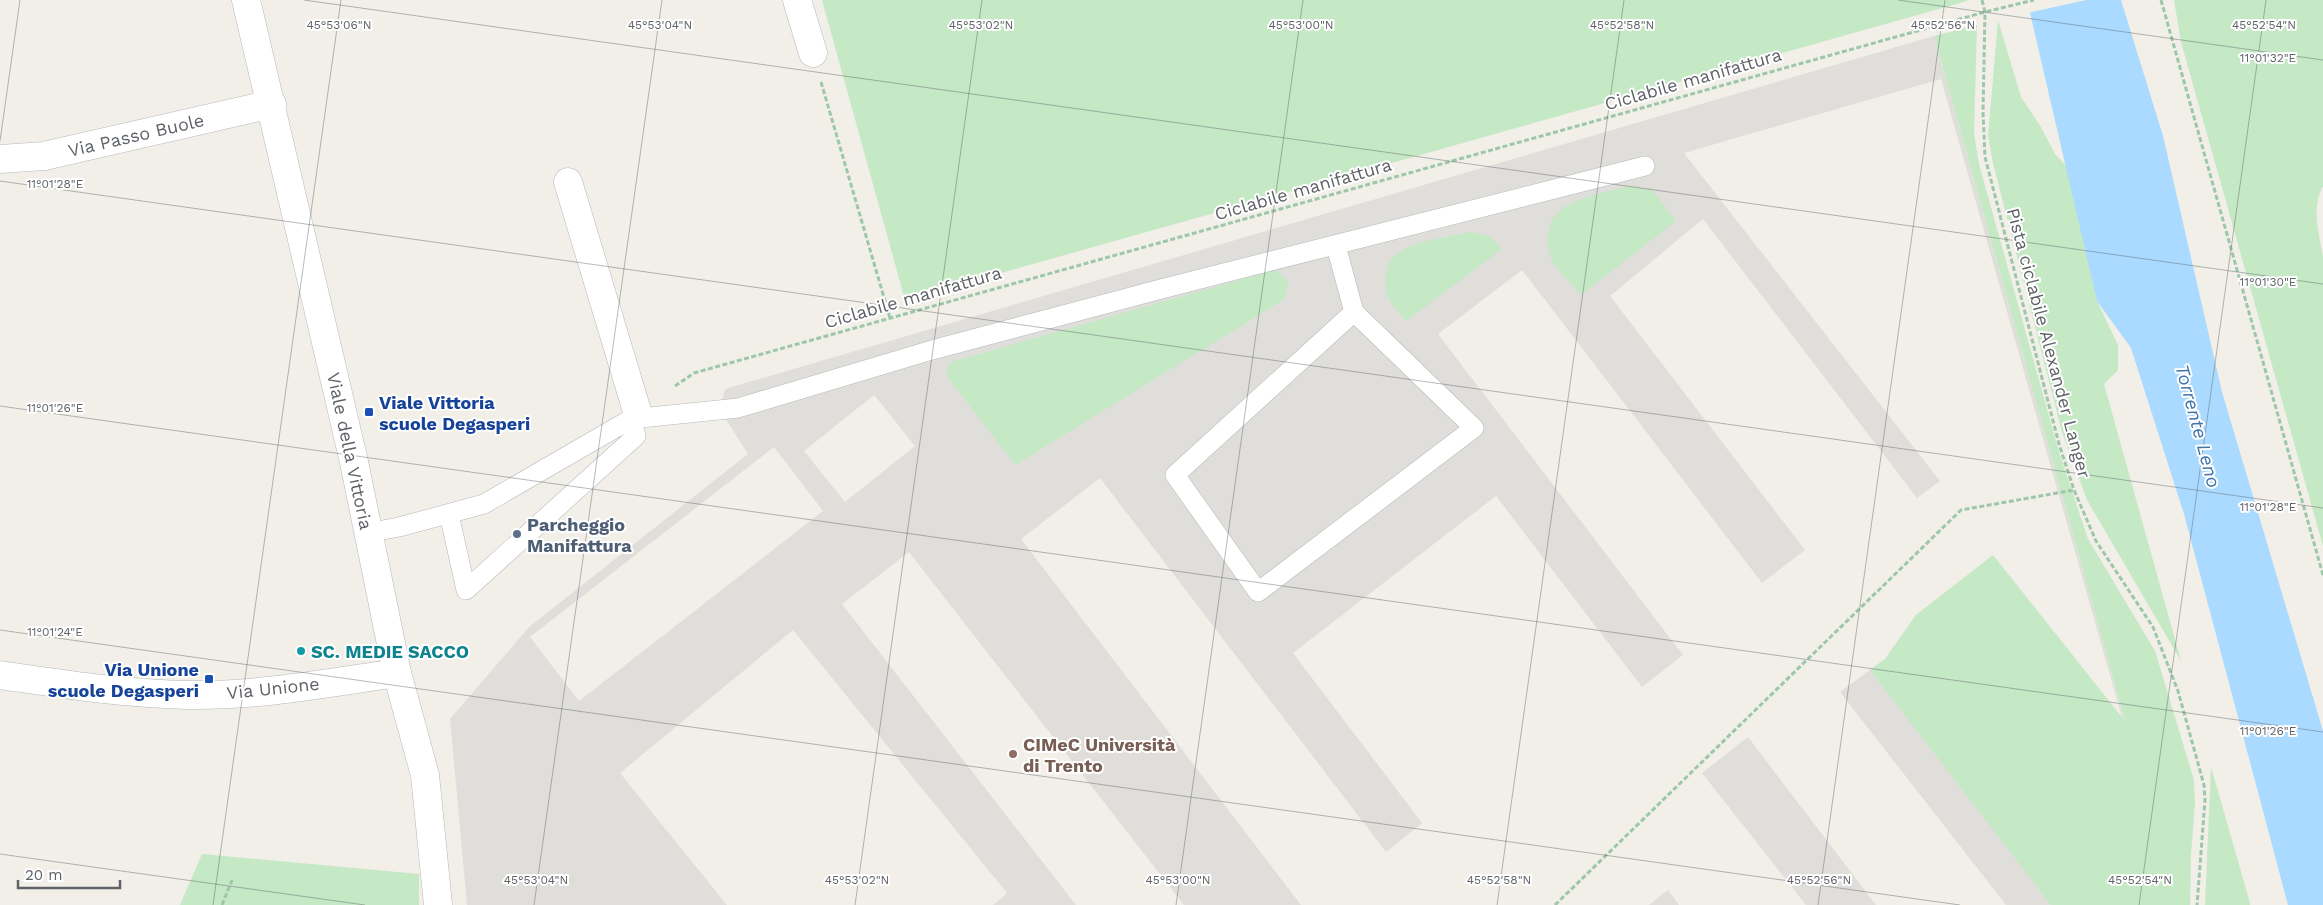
<svg xmlns="http://www.w3.org/2000/svg" width="2323" height="905" font-family="'Work Sans',sans-serif">
  <style>
    .industrial { fill: #e0deda; fill-rule: evenodd }
    .green { fill: #c5e8c5 }
    .water { fill: #aadaff }
    .pier { fill: #f1efe8 }
    .lines { fill: none; stroke-linecap: round; stroke-linejoin: round }
    .lane-casing { stroke: #b5b8bc; stroke-width: 20 }
    .street-casing { stroke: #b5b8bc; stroke-width: 29 }
    .path { stroke: #9cc7a9; stroke-width: 3; stroke-dasharray: 5 2.5; stroke-linecap: butt }
    .lane { stroke: #fff; stroke-width: 19 }
    .street { stroke: #fff; stroke-width: 28 }
    .ticks { fill: none; stroke: #5f6368; stroke-width: 1; stroke-opacity: 0.45 }
    .transit-dot { fill: #1a4fb4; stroke: #fff; stroke-width: 2 }
    .service-dot { fill: #5c6f8a; stroke: #fff; stroke-width: 2 }
    .culture-dot { fill: #0f9aa8; stroke: #fff; stroke-width: 2 }
    .education-dot { fill: #8d6e63; stroke: #fff; stroke-width: 2 }
    .labels { text-anchor: middle; dominant-baseline: central; stroke-width: 4; stroke-linejoin: round; paint-order: stroke }
    .street-label { font-size: 18px; fill: #5f6368; stroke: #fff }
    .transit-label { font-size: 18px; font-weight: bold; fill: #164399; stroke: #fff; text-anchor: start }
    .service-label { font-size: 18px; font-weight: bold; fill: #4e5e75; stroke: #fff; text-anchor: start }
    .culture-label { font-size: 18px; font-weight: bold; fill: #0d838f; stroke: #fff; text-anchor: start }
    .education-label { font-size: 18px; font-weight: bold; fill: #785e54; stroke: #fff; text-anchor: start }
    .water-label { font-size: 19px; font-style: italic; fill: #4174aa; stroke: #fff }
    .ticks-label { font-size: 12px; text-anchor: middle; fill: #5f6368; stroke: #fff; stroke-width: 4; stroke-linejoin: round; paint-order: stroke }
  </style>
  <rect width="100%" height="100%" fill="#f1efe8"/>
  <g class="industrial">
    <path d="M1934 36 2176 905H2006L1840 692 1885 659 1916 615 2123 721 1941 79 1684 153 1940 481 1917 498 1703 219 1610 296 1805 550 1762 583 1522 270 1438 334 1683 655 1642 687 1496 496 1293 653 1422 823 1386 852 1100 478 1021 539 1301 905H1184L909 552 842 604 1076 905H993L1007 893 793 630 620 773 727 905H467L450 719 529 627 748 454 720 410 725 389ZM874 395 915 446 845 502 804 451ZM774 447 823 511 579 701 530 637Z"/>
    <path d="M1748 737 1876 905H1806L1702 773Z"/>
    <path d="M1668 890 1679 905H1649Z"/>
  </g>
  <g class="green">
    <path d="M822 0H1967V1L905 300Z"/>
    <path d="M2174 0H2323V186C2311 208 2319 233 2323 257V546L2181 42Z"/>
    <path d="M1998 20 2021 97 2041 127 2055 154 2068 168 2097 301 2118 345V370L2104 384 2181 661 2087 500 2062 432 1993 163 1988 136Z"/>
    <path d="M1977 25 1974 133 1979 164 2059 452 2088 539 2155 651 2194 780 2195 803 2191 855 2190 905H2051L1870 670 1885 659 1916 615 1993 555 2125 721 1934 36Z"/>
    <path d="M1629 186 1652 190 1676 221 1581 295C1571 283 1556 270 1550 256 1548 252 1548 245 1548 241 1545 199 1599 195 1629 186Z"/>
    <path d="M1469 232C1484 234 1493 236 1502 249L1406 321C1401 315 1395 309 1391 303 1382 288 1383 264 1398 253 1414 241 1449 237 1469 232Z"/>
    <path d="M1271 271H1279L1289 285 1283 300 1015 465 949 379 946 370 951 362Z"/>
    <path d="M2211 767 2250 903V905H2205Z"/>
    <path d="M202 854 419 874V905H180Z"/>
  </g>
  <path class="water" d="M2027 0H2121L2163 136 2222 392 2323 731V905H2288L2184 514 2131 348 2097 301Z"/>
  <path class="pier" d="M2025 0H2086L2028 13Z"/>
  <g class="lines">
    <defs>
      <g id="lane">
        <path d="M1336 246 1354 312 1474 428 1258 592 1175 475 1354 312"/>
        <path d="M635 414 631 419 738 408 932 350 1165 288 1645 166"/>
        <path d="M367 533 399 527 484 504 631 419 636 436 466 590 449 514"/>
      </g>
      <g id="street">
        <path d="M246 0 354 462 397 673 425 775 438 905"/>
        <path d="M797 0 813 53"/>
        <path d="M0 159 44 156 272 104"/>
        <path d="M568 182 637 411"/>
        <path d="M0 675C63 684 125 694 189 695 259 696 328 683 397 673"/>
      </g>
    </defs>
    <use href="#lane" class="lane-casing"/>
    <use href="#street" class="street-casing"/>
    <g class="path">
      <path d="M1982 0 1985 12 1983 112 1985 157 2059 444 2074 490 2096 541 2153 627 2178 691 2204 785 2205 800 2197 905"/>
      <path d="M2161 0 2323 575"/>
      <path d="M821 82 890 318"/>
      <path d="M675 386 694 373 1985 12 2034 0"/>
      <path d="M222 905 232 880"/>
      <path d="M1555 905 1961 510 2074 490"/>
    </g>
    <use href="#lane" class="lane"/>
    <use href="#street" class="street"/>
  </g>
  <path class="ticks" d="M304 0 2323 284M1898 0 2323 60M0 141 20 0M0 181 2323 508M0 406 2323 732M0 630 1960 905M0 854 365 905M213 905 341 0M534 905 662 0M855 905 982 0M1176 905 1303 0M1497 905 1624 0M1818 905 1945 0M2139 905 2266 0"/>
  <g class="transit-dot">
    <rect x="364" y="407" width="10" height="10" rx="2.5"/>
    <rect x="204" y="674" width="10" height="10" rx="2.5"/>
  </g>
  <circle class="service-dot" cx="517" cy="534" r="5"/>
  <circle class="culture-dot" cx="301" cy="651" r="5"/>
  <circle class="education-dot" cx="1013" cy="754" r="5"/>
  <g class="labels">
    <g class="street-label">
      <text transform="translate(1693 79) rotate(-16)">Ciclabile manifattura</text>
      <text transform="translate(136 135) rotate(-13)">Via Passo Buole</text>
      <text transform="translate(1303 189) rotate(-16)">Ciclabile manifattura</text>
      <text transform="translate(913 297) rotate(-16)">Ciclabile manifattura</text>
      <text transform="translate(2049 343) rotate(75)">Pista ciclabile Alexander Langer</text>
      <text transform="translate(350 451) rotate(78)">Viale della Vittoria</text>
      <text transform="translate(273 688) rotate(-6)">Via Unione</text>
    </g>
    <g class="transit-label">
      <text x="379" y="402">Viale Vittoria<tspan x="379" dy="21">scuole Degasperi</tspan></text>
      <text x="199" y="669" text-anchor="end">Via Unione<tspan x="199" dy="21">scuole Degasperi</tspan></text>
    </g>
    <g class="service-label">
      <text x="527" y="524">Parcheggio<tspan x="527" dy="21">Manifattura</tspan></text>
    </g>
    <g class="culture-label">
      <text x="311" y="651">SC. MEDIE SACCO</text>
    </g>
    <g class="education-label">
      <text x="1023" y="744">CIMeC Università<tspan x="1023" dy="21">di Trento</tspan></text>
    </g>
    <g class="water-label">
      <text transform="translate(2198 426) rotate(75)">Torrente Leno</text>
    </g>
  </g>
  <g class="ticks-label">
    <text x="339" y="29">45°53'06"N</text>
    <text x="660" y="29">45°53'04"N</text>
    <text x="981" y="29">45°53'02"N</text>
    <text x="1301" y="29">45°53'00"N</text>
    <text x="1622" y="29">45°52'58"N</text>
    <text x="1943" y="29">45°52'56"N</text>
    <text x="2264" y="29">45°52'54"N</text>
    <text x="2268" y="62">11°01'32"E</text>
    <text x="55" y="188">11°01'28"E</text>
    <text x="2268" y="286">11°01'30"E</text>
    <text x="55" y="412">11°01'26"E</text>
    <text x="2268" y="511">11°01'28"E</text>
    <text x="55" y="636">11°01'24"E</text>
    <text x="2268" y="735">11°01'26"E</text>
    <text x="536" y="884">45°53'04"N</text>
    <text x="857" y="884">45°53'02"N</text>
    <text x="1178" y="884">45°53'00"N</text>
    <text x="1499" y="884">45°52'58"N</text>
    <text x="1819" y="884">45°52'56"N</text>
    <text x="2140" y="884">45°52'54"N</text>
  </g>
  <path d="M18 880v8h102v-8" fill="none" stroke="#5f6368" stroke-width="2.5"/>
  <text x="25" y="880" font-size="15" fill="#5f6368" stroke="#ffffff" stroke-width="4" paint-order="stroke">20 m</text>
</svg>
